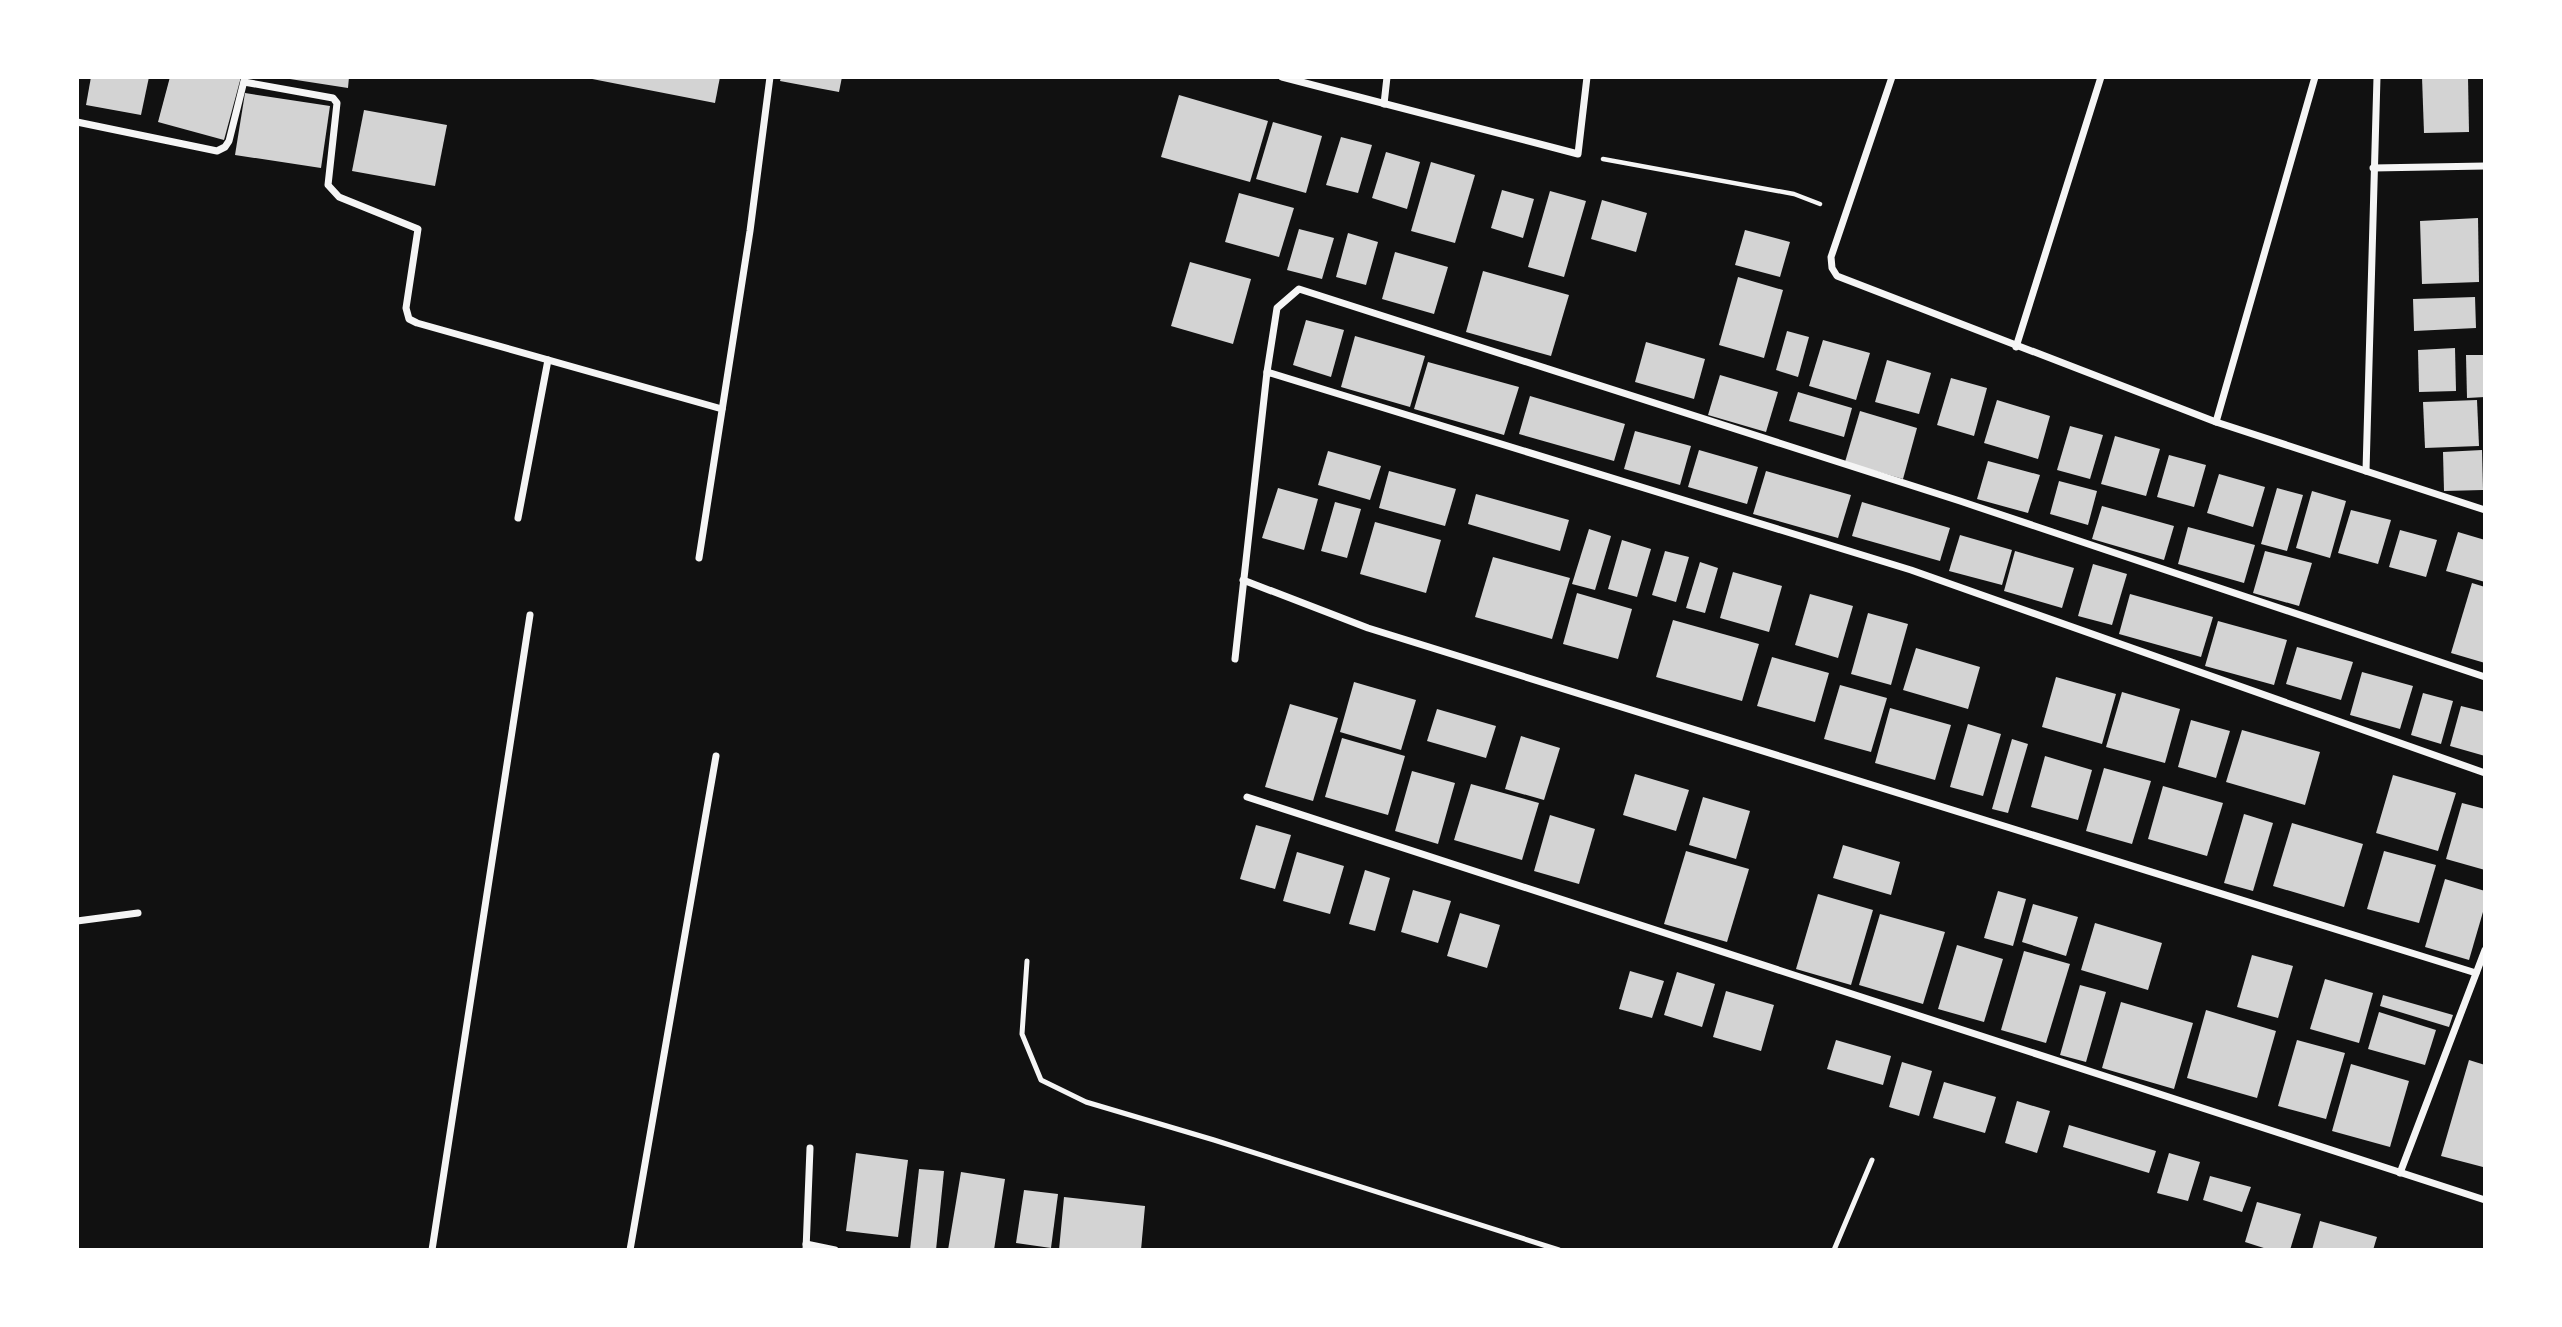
<svg xmlns="http://www.w3.org/2000/svg" width="2562" height="1327" font-family="'Noto Serif',serif">
  <style>
    .building { fill: #d3d3d3 }
    .lines { fill: none; stroke-linecap: round; stroke-linejoin: round }
    .path { stroke: #f5f5f5; stroke-width: 4.5 }
    .service { stroke: #f5f5f5; stroke-width: 5 }
    .minor { stroke: #f5f5f5; stroke-width: 7 }
  </style>
  <rect width="100%" height="100%" fill="#111"/>
  <g class="building">
    <path d="M91 77H149L141 115 86 105Z"/>
    <path d="M170 77H241L224 140 158 122Z"/>
    <path d="M277 77H349L348 88Z"/>
    <path d="M582 77H720L715 103Z"/>
    <path d="M781 77H842L839 92 780 81Z"/>
    <path d="M2422 77H2468L2469 132 2424 133Z"/>
    <path d="M245 93 330 106 321 168 235 155Z"/>
    <path d="M1179 95 1268 121 1250 182 1161 157Z"/>
    <path d="M364 110 447 125 435 186 352 171Z"/>
    <path d="M1273 122 1322 136 1306 193 1256 179Z"/>
    <path d="M1341 137 1372 145 1358 193 1326 185Z"/>
    <path d="M1386 152 1420 162 1407 209 1372 198Z"/>
    <path d="M1431 162 1475 175 1455 243 1411 231Z"/>
    <path d="M1502 190 1534 199 1523 238 1491 228Z"/>
    <path d="M1550 191 1586 201 1564 277 1528 267Z"/>
    <path d="M1239 193 1294 208 1279 257 1225 242Z"/>
    <path d="M1602 200 1647 213 1636 252 1591 239Z"/>
    <path d="M2478 218 2479 282 2422 284 2420 221Z"/>
    <path d="M1299 229 1334 238 1322 279 1287 270Z"/>
    <path d="M1745 230 1790 242 1780 277 1735 265Z"/>
    <path d="M1348 233 1378 242 1366 285 1336 277Z"/>
    <path d="M1395 252 1448 267 1434 314 1382 299Z"/>
    <path d="M1190 262 1251 279 1233 344 1171 326Z"/>
    <path d="M1483 271 1569 295 1551 356 1466 332Z"/>
    <path d="M1738 277 1783 290 1764 358 1719 345Z"/>
    <path d="M2475 297 2476 328 2414 331 2413 299Z"/>
    <path d="M1306 320 1344 330 1331 377 1293 365Z"/>
    <path d="M1787 331 1809 337 1798 377 1776 370Z"/>
    <path d="M1355 336 1425 356 1410 407 1341 387Z"/>
    <path d="M1823 340 1870 353 1856 400 1809 386Z"/>
    <path d="M1646 342 1705 359 1694 399 1635 382Z"/>
    <path d="M2455 348 2456 391 2419 392 2418 350Z"/>
    <path d="M2466 355H2485V397L2467 398Z"/>
    <path d="M1887 360 1931 373 1919 414 1875 402Z"/>
    <path d="M1428 362 1519 387 1504 435 1414 409Z"/>
    <path d="M1720 375 1778 392 1766 432 1708 415Z"/>
    <path d="M1951 378 1987 388 1974 436 1937 425Z"/>
    <path d="M1798 392 1852 408 1844 437 1789 421Z"/>
    <path d="M1530 396 1625 424 1614 461 1519 434Z"/>
    <path d="M1997 400 2050 416 2038 459 1984 443Z"/>
    <path d="M2477 400 2479 446 2425 448 2423 402Z"/>
    <path d="M1860 411 1917 428 1903 479 1845 462Z"/>
    <path d="M2070 426 2103 435 2090 479 2057 470Z"/>
    <path d="M1635 431 1691 446 1680 485 1624 469Z"/>
    <path d="M2115 436 2160 449 2146 496 2101 484Z"/>
    <path d="M1699 450 1758 467 1747 504 1688 487Z"/>
    <path d="M2482 450 2483 490 2444 491 2443 452Z"/>
    <path d="M1328 451 1381 466 1370 500 1318 485Z"/>
    <path d="M2169 455 2206 465 2194 507 2157 497Z"/>
    <path d="M1988 461 2040 475 2028 513 1977 499Z"/>
    <path d="M1389 471 1456 489 1445 526 1379 508Z"/>
    <path d="M1766 471 1851 495 1838 538 1753 514Z"/>
    <path d="M2219 474 2265 487 2253 527 2207 513Z"/>
    <path d="M2059 481 2097 491 2088 525 2050 514Z"/>
    <path d="M1278 488 1318 499 1304 550 1262 538Z"/>
    <path d="M2277 488 2303 495 2287 551 2261 544Z"/>
    <path d="M2312 491 2346 501 2330 558 2296 548Z"/>
    <path d="M1476 494 1569 520 1560 551 1468 524Z"/>
    <path d="M1335 502 1361 509 1347 558 1321 551Z"/>
    <path d="M1862 502 1950 528 1940 561 1852 536Z"/>
    <path d="M2102 506 2174 526 2164 560 2092 539Z"/>
    <path d="M2351 510 2391 520 2378 564 2338 553Z"/>
    <path d="M1375 522 1441 540 1426 593 1360 574Z"/>
    <path d="M2188 527 2255 545 2244 583 2178 564Z"/>
    <path d="M1589 529 1611 536 1595 590 1572 584Z"/>
    <path d="M2400 530 2437 540 2426 577 2389 567Z"/>
    <path d="M2458 532 2485 540V582L2446 571Z"/>
    <path d="M1960 535 2012 550 2002 585 1949 571Z"/>
    <path d="M1622 540 1651 549 1637 597 1608 589Z"/>
    <path d="M1665 551 1689 557 1676 602 1652 595Z"/>
    <path d="M2015 551 2074 568 2062 608 2004 591Z"/>
    <path d="M2265 551 2312 563 2299 606 2253 593Z"/>
    <path d="M1493 557 1570 578 1552 639 1475 617Z"/>
    <path d="M1700 562 1718 568 1705 613 1686 608Z"/>
    <path d="M2093 564 2127 574 2112 625 2078 616Z"/>
    <path d="M1733 572 1782 586 1769 632 1720 618Z"/>
    <path d="M2472 583 2485 587V663L2451 653Z"/>
    <path d="M1577 593 1632 609 1618 659 1563 644Z"/>
    <path d="M1810 594 1853 606 1838 658 1795 645Z"/>
    <path d="M2130 594 2213 617 2201 657 2119 634Z"/>
    <path d="M1868 613 1908 624 1891 685 1851 674Z"/>
    <path d="M1673 620 1759 644 1742 701 1656 677Z"/>
    <path d="M2218 621 2287 640 2274 685 2205 666Z"/>
    <path d="M2297 647 2353 662 2341 700 2286 684Z"/>
    <path d="M1916 648 1980 667 1968 709 1903 690Z"/>
    <path d="M1772 657 1829 673 1815 722 1757 706Z"/>
    <path d="M2362 672 2413 686 2400 729 2350 715Z"/>
    <path d="M2056 677 2116 694 2102 744 2042 727Z"/>
    <path d="M1354 682 1416 700 1401 750 1340 732Z"/>
    <path d="M1840 685 1887 698 1871 752 1824 739Z"/>
    <path d="M2122 692 2180 709 2165 763 2106 747Z"/>
    <path d="M2423 693 2453 701 2441 744 2411 735Z"/>
    <path d="M1290 704 1338 718 1313 801 1265 787Z"/>
    <path d="M2461 706 2485 712V756L2450 746Z"/>
    <path d="M1890 708 1951 725 1935 780 1875 763Z"/>
    <path d="M1437 709 1496 726 1486 758 1427 741Z"/>
    <path d="M2191 720 2230 731 2216 778 2178 767Z"/>
    <path d="M1968 724 2001 734 1983 796 1950 787Z"/>
    <path d="M2242 730 2320 752 2305 805 2226 782Z"/>
    <path d="M1521 736 1560 748 1544 800 1505 789Z"/>
    <path d="M1342 738 1405 756 1388 815 1325 797Z"/>
    <path d="M2012 739 2028 744 2008 813 1992 809Z"/>
    <path d="M2045 756 2092 770 2078 820 2031 807Z"/>
    <path d="M2104 768 2151 781 2132 844 2086 831Z"/>
    <path d="M1412 771 1455 783 1438 844 1395 831Z"/>
    <path d="M1635 774 1689 790 1676 831 1623 815Z"/>
    <path d="M2393 775 2456 793 2438 851 2376 833Z"/>
    <path d="M1471 784 1539 803 1522 860 1454 840Z"/>
    <path d="M2163 786 2223 803 2207 856 2148 839Z"/>
    <path d="M1703 797 1750 811 1736 859 1689 845Z"/>
    <path d="M2462 803 2485 809V870L2446 859Z"/>
    <path d="M2244 814 2273 823 2253 891 2224 883Z"/>
    <path d="M1550 815 1595 829 1579 884 1534 871Z"/>
    <path d="M2292 823 2363 844 2344 907 2273 886Z"/>
    <path d="M1256 825 1291 835 1275 889 1240 879Z"/>
    <path d="M1843 845 1900 862 1891 895 1833 878Z"/>
    <path d="M1686 851 1749 869 1727 942 1664 924Z"/>
    <path d="M2384 851 2436 865 2419 923 2367 909Z"/>
    <path d="M1297 852 1344 866 1330 914 1283 901Z"/>
    <path d="M1365 870 1390 878 1375 931 1349 924Z"/>
    <path d="M2445 879 2485 891V905L2469 960 2425 947Z"/>
    <path d="M1413 890 1451 901 1438 943 1401 932Z"/>
    <path d="M1998 891 2026 899 2013 946 1984 938Z"/>
    <path d="M1818 894 1873 910 1851 985 1796 969Z"/>
    <path d="M2033 904 2078 917 2066 956 2022 942Z"/>
    <path d="M1460 913 1500 925 1487 968 1447 956Z"/>
    <path d="M1880 914 1945 932 1923 1004 1859 985Z"/>
    <path d="M2095 923 2162 943 2148 990 2081 970Z"/>
    <path d="M1957 945 2003 959 1984 1022 1938 1009Z"/>
    <path d="M2024 951 2070 964 2046 1043 2001 1030Z"/>
    <path d="M2252 955 2293 966 2278 1018 2237 1007Z"/>
    <path d="M1630 971 1664 981 1652 1018 1619 1009Z"/>
    <path d="M1677 972 1715 984 1702 1027 1664 1015Z"/>
    <path d="M2325 979 2373 993 2359 1043 2310 1029Z"/>
    <path d="M2080 985 2106 992 2086 1062 2060 1055Z"/>
    <path d="M1726 991 1774 1005 1761 1051 1713 1037Z"/>
    <path d="M2383 995 2453 1015 2449 1027 2380 1006Z"/>
    <path d="M2121 1002 2193 1023 2174 1089 2102 1068Z"/>
    <path d="M2206 1010 2276 1031 2257 1098 2187 1078Z"/>
    <path d="M2379 1012 2436 1030 2425 1065 2368 1049Z"/>
    <path d="M1836 1040 1891 1056 1883 1085 1827 1069Z"/>
    <path d="M2297 1040 2345 1053 2326 1119 2278 1106Z"/>
    <path d="M2469 1060 2485 1065 2483 1167 2441 1156Z"/>
    <path d="M1902 1062 1932 1071 1919 1116 1889 1107Z"/>
    <path d="M2351 1064 2409 1081 2390 1147 2332 1131Z"/>
    <path d="M1944 1082 1996 1097 1985 1133 1933 1118Z"/>
    <path d="M2017 1101 2050 1111 2037 1153 2005 1143Z"/>
    <path d="M2069 1125 2156 1151 2149 1173 2063 1147Z"/>
    <path d="M856 1153 908 1160 898 1237 846 1231Z"/>
    <path d="M2169 1153 2200 1162 2188 1201 2157 1193Z"/>
    <path d="M919 1169 944 1171 936 1250H910Z"/>
    <path d="M961 1172 1005 1179 994 1250H948Z"/>
    <path d="M2210 1176 2251 1187 2242 1212 2203 1200Z"/>
    <path d="M1024 1190 1058 1194 1051 1248 1016 1243Z"/>
    <path d="M1064 1197 1145 1206 1141 1250H1059Z"/>
    <path d="M2257 1202 2301 1214 2290 1250H2270L2245 1242Z"/>
    <path d="M2320 1221 2377 1237 2373 1250H2312Z"/>
  </g>
  <g class="lines">
    <path class="path" d="M1603 159 1794 194 1820 204"/>
    <g class="service">
      <path d="M1027 961 1022 1034 1041 1080 1086 1102 1214 1140 1559 1250"/>
      <path d="M1834 1250 1872 1160"/>
    </g>
    <g class="minor">
      <path d="M1282 77 1578 154 1587 77"/>
      <path d="M1892 77 1831 257 1832 268 1837 276 2216 422 2485 510"/>
      <path d="M244 82 333 98 337 103 328 185 339 197 418 229 406 308 409 319 417 323 722 409"/>
      <path d="M1384 104 1387 77"/>
      <path d="M77 122 217 151 225 147 229 141 245 77"/>
      <path d="M2373 168 2485 166"/>
      <path d="M2016 347 2101 77"/>
      <path d="M1267 372 1277 308 1299 289 1960 501 2485 677"/>
      <path d="M2216 422 2315 77"/>
      <path d="M2366 471 2377 77"/>
      <path d="M518 518 548 360"/>
      <path d="M699 558 750 231 770 77"/>
      <path d="M1243 580 1368 628 2476 973"/>
      <path d="M1235 659 1267 372 1911 570 2485 773"/>
      <path d="M1247 797 2485 1200"/>
      <path d="M77 921 138 913"/>
      <path d="M2400 1173 2485 950"/>
      <path d="M806 1244 835 1250"/>
      <path d="M432 1250 530 615"/>
      <path d="M630 1250 716 756"/>
      <path d="M806 1250 810 1148"/>
    </g>
  </g>
  <rect width="2562" height="1327" fill="none" stroke="#ffffff" stroke-width="158"/>
</svg>
